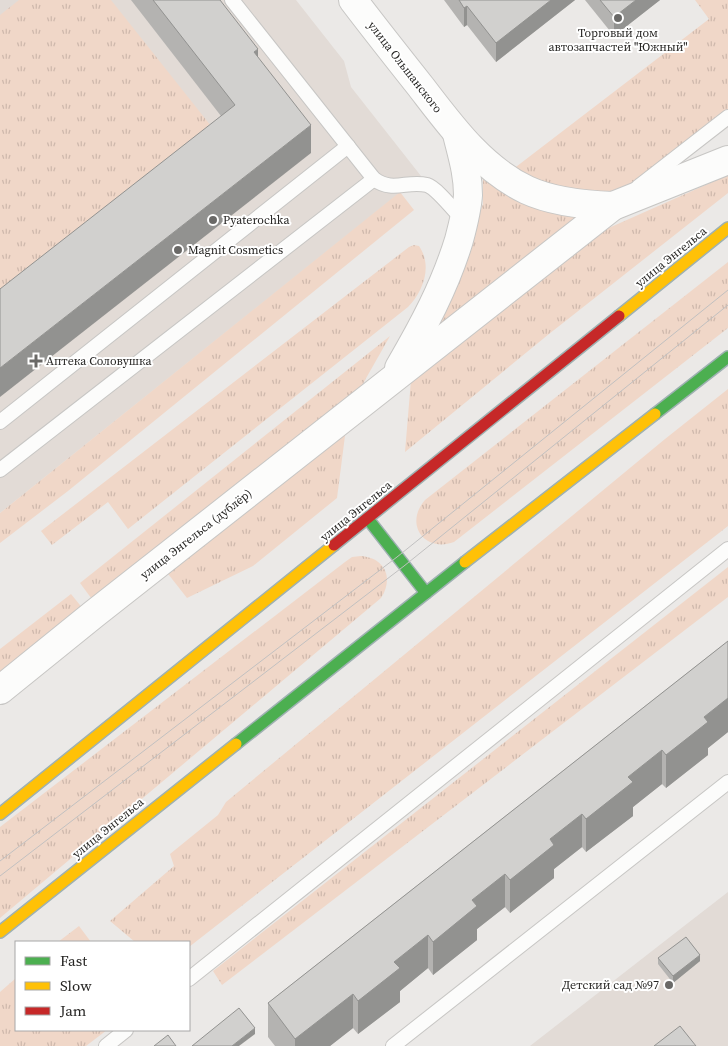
<svg xmlns="http://www.w3.org/2000/svg" width="728" height="1046" font-family="'Source Serif 4',serif">
  <style>
    .built { fill: #e2dbd6 }
    .grass { fill: url(#grass-tufts) }
    .lines { fill: none; stroke-linecap: round; stroke-linejoin: round }
    .lane-casing { stroke: #c7c6c4; stroke-width: 16 }
    .street-casing { stroke: #c7c6c4; stroke-width: 30 }
    .fast-casing { stroke: #9eb1b1; stroke-width: 14 }
    .slow-casing { stroke: #9eb1b1; stroke-width: 14 }
    .jam-casing { stroke: #9eb1b1; stroke-width: 14 }
    .lane { stroke: #fcfcfb; stroke-width: 14 }
    .street { stroke: #fcfcfb; stroke-width: 28 }
    .fast { stroke: #4caf50; stroke-width: 11 }
    .slow { stroke: #ffc107; stroke-width: 11 }
    .jam { stroke: #c62828; stroke-width: 11 }
    .tram { stroke: #c1c0c0; stroke-width: 1 }
    .wall { fill: #b4b3b1 }
    .shaded-wall { fill: #929290 }
    .building { fill: #d1d0ce; stroke: #929290 }
    .poi-dot { fill: #6a6967; stroke: #fff; stroke-width: 2 }
    .labels { text-anchor: middle; dominant-baseline: central; stroke-width: 4; stroke-linejoin: round; paint-order: stroke }
    .poi-label { font-size: 12px; fill: #252422; stroke: #fff; text-anchor: start }
    .street-label { font-size: 12px; fill: #252422; stroke: #fff }
  </style>
  <defs>
    <pattern id="grass-tufts" width="24" height="20" patternUnits="userSpaceOnUse" patternTransform="scale(1.25)"><rect width="24" height="20" fill="#f0d7c8"/><path d="M3 7l-1-3M5 7V3M7 7l1-3M15 17l-1-3M17 17v-4M19 17l1-3" fill="none" stroke="#ceb8ac"/></pattern>
  </defs>
  <rect width="100%" height="100%" fill="#ebe9e7"/>
  <g class="built">
    <path d="M0 0H296L344 61 351 87 421 176 0 513Z"/>
    <path d="M728 892V1046H530L688 923Z"/>
  </g>
  <g class="grass">
    <path d="M19 0H111L215 131 0 296V15Z"/>
    <path d="M695 0H728V114L633 183 611 191 587 195 508 173 709 19Z"/>
    <path d="M728 175V193L549 334 405 452 411 380 602 231Z"/>
    <path d="M483 179 512 199 553 213 583 217 429 338 460 270 483 204Z"/>
    <path d="M400 192 414 210 68 491 0 543V513Z"/>
    <path d="M414 245 419 246C433 266 423 292 408 307L128 529 108 502 52 545 41 531 409 247Z"/>
    <path d="M728 262V328L454 542C424 553 404 524 425 500Z"/>
    <path d="M390 336 352 403 97 606 80 583Z"/>
    <path d="M728 389V526L189 947V942H135L110 921 174 866 170 854 218 815 226 802 665 439Z"/>
    <path d="M346 428 337 498 253 566 187 598 165 570Z"/>
    <path d="M361 556C385 558 394 578 381 598L0 918V827L345 562 352 557Z"/>
    <path d="M728 567V597L222 985 213 971Z"/>
    <path d="M71 594 88 615 0 686V649Z"/>
    <path d="M79 926 91 942H58Z"/>
    <path d="M16 978V1030H107L86 1046H0V992Z"/>
  </g>
  <g class="lines">
    <defs>
      <g id="lane">
        <path d="M232 0 374 179C393 193 407 180 427 185 437 188 456 213 464 221"/>
        <path d="M638 187 728 117"/>
        <path d="M0 422 348 146"/>
        <path d="M0 470 374 179"/>
        <path d="M189 979 728 549"/>
        <path d="M106 1046 126 1030"/>
        <path d="M393 1046 728 782"/>
      </g>
      <g id="street">
        <path d="M353 0C375 29 398 58 421 87 451 126 481 168 527 190 553 202 584 205 613 206"/>
        <path d="M399 368C423 327 445 286 459 240 463 225 467 210 468 195 468 173 462 155 457 134"/>
        <path d="M0 690 94 614 613 206 728 160"/>
      </g>
      <g id="fast">
        <path d="M655 414 728 357"/>
        <path d="M368 519 426 593"/>
        <path d="M236 744 465 562"/>
      </g>
      <g id="slow">
        <path d="M619 316 728 228"/>
        <path d="M465 562 655 414"/>
        <path d="M0 814 334 545"/>
        <path d="M0 932 236 744"/>
      </g>
      <path id="jam" d="M334 545 619 316"/>
    </defs>
    <use href="#lane" class="lane-casing"/>
    <use href="#street" class="street-casing"/>
    <use href="#fast" class="fast-casing"/>
    <use href="#slow" class="slow-casing"/>
    <use href="#jam" class="jam-casing"/>
    <use href="#lane" class="lane"/>
    <use href="#street" class="street"/>
    <use href="#fast" class="fast"/>
    <use href="#slow" class="slow"/>
    <use href="#jam" class="jam"/>
    <g class="tram">
      <path d="M0 861 397 557 728 290"/>
      <path d="M0 876 404 566 728 305"/>
    </g>
  </g>
  <g class="wall">
    <path d="M131 0H220L258 57 311 153 221 116Z"/>
    <path d="M444 0H575L496 62 467 25 464 27Z"/>
    <path d="M585 0H660L614 36Z"/>
    <path d="M728 641V732L708 748V755L666 788 662 784 633 807V816L586 852 582 847 554 869V878L510 913 505 907 477 929V940L433 975 428 968 400 991V1002L358 1034 353 1028 330 1046H275L268 1037V1003Z"/>
    <path d="M658 958 700 961 673 983 658 964Z"/>
  </g>
  <g class="shaded-wall">
    <path d="M551 0H575L496 62V43Z"/>
    <path d="M636 0H660L614 36V17Z"/>
    <path d="M467 6V25L464 27V8Z"/>
    <path d="M258 49V78L254 52Z"/>
    <path d="M311 125V153L0 397V368Z"/>
    <path d="M728 698V732L708 748V755L666 788V755L704 717Z"/>
    <path d="M662 750V784L633 807V816L586 852V819L628 777Z"/>
    <path d="M582 814V847L554 869V878L510 913V880L550 839Z"/>
    <path d="M505 874V907L477 929V940L433 975V942L472 900Z"/>
    <path d="M428 935V968L400 991V1002L358 1034V1001L394 962Z"/>
    <path d="M700 955V961L673 983V976Z"/>
    <path d="M353 994V1028L330 1046H295V1039Z"/>
    <path d="M255 1028V1034L239 1046H232Z"/>
  </g>
  <g class="building">
    <path d="M153 0H220L258 49 254 52 311 125 0 368V289L235 105Z"/>
    <path d="M459 0H551L496 43 467 6 464 8Z"/>
    <path d="M600 0H636L614 17Z"/>
    <path d="M728 641V698L704 717 708 722 666 755 662 750 628 777 633 782 586 819 582 814 550 839 554 845 510 880 505 874 472 900 477 906 433 942 428 935 394 962 400 968 358 1001 353 994 295 1039 268 1003Z"/>
    <path d="M686 937 700 955 673 976 658 958Z"/>
    <path d="M239 1008 255 1028 232 1046H192Z"/>
    <path d="M680 1026 696 1046H654Z"/>
    <path d="M168 1035 176 1046H154Z"/>
  </g>
  <g class="poi-dot">
    <circle cx="618" cy="18" r="5"/>
    <circle cx="213" cy="220" r="5"/>
    <circle cx="178" cy="250" r="5"/>
    <path d="M33.5 353.5h5v5h5v5h-5v5h-5v-5h-5v-5h5z"/>
    <circle cx="669" cy="985" r="5"/>
  </g>
  <g class="labels">
    <g class="poi-label">
      <text x="618" y="33" text-anchor="middle">Торговый дом<tspan x="618" dy="14">автозапчастей "Южный"</tspan></text>
      <text x="223" y="220">Pyaterochka</text>
      <text x="188" y="250">Magnit Cosmetics</text>
      <text x="46" y="361">Аптека Соловушка</text>
      <text x="659" y="985" text-anchor="end">Детский сад №97</text>
    </g>
    <g class="street-label">
      <text transform="translate(405 67) rotate(52)">улица Ольшанского</text>
      <text transform="translate(671 257) rotate(-39)">улица Энгельса</text>
      <text transform="translate(356 511) rotate(-39)">улица Энгельса</text>
      <text transform="translate(196 534) rotate(-38)">улица Энгельса (дублёр)</text>
      <text transform="translate(108 828) rotate(-39)">улица Энгельса</text>
    </g>
  </g>
  <rect x="15" y="941" width="175" height="90" fill="#ffffff" stroke="#a8a7a7"/>
  <rect x="25" y="957" width="25" height="8" fill="#4caf50" stroke="#a8a7a7"/>
  <text x="60" y="966" font-size="15" fill="#252422">Fast</text>
  <rect x="25" y="982" width="25" height="8" fill="#ffc107" stroke="#a8a7a7"/>
  <text x="60" y="991" font-size="15" fill="#252422">Slow</text>
  <rect x="25" y="1007" width="25" height="8" fill="#c62828" stroke="#a8a7a7"/>
  <text x="60" y="1016" font-size="15" fill="#252422">Jam</text>
</svg>
